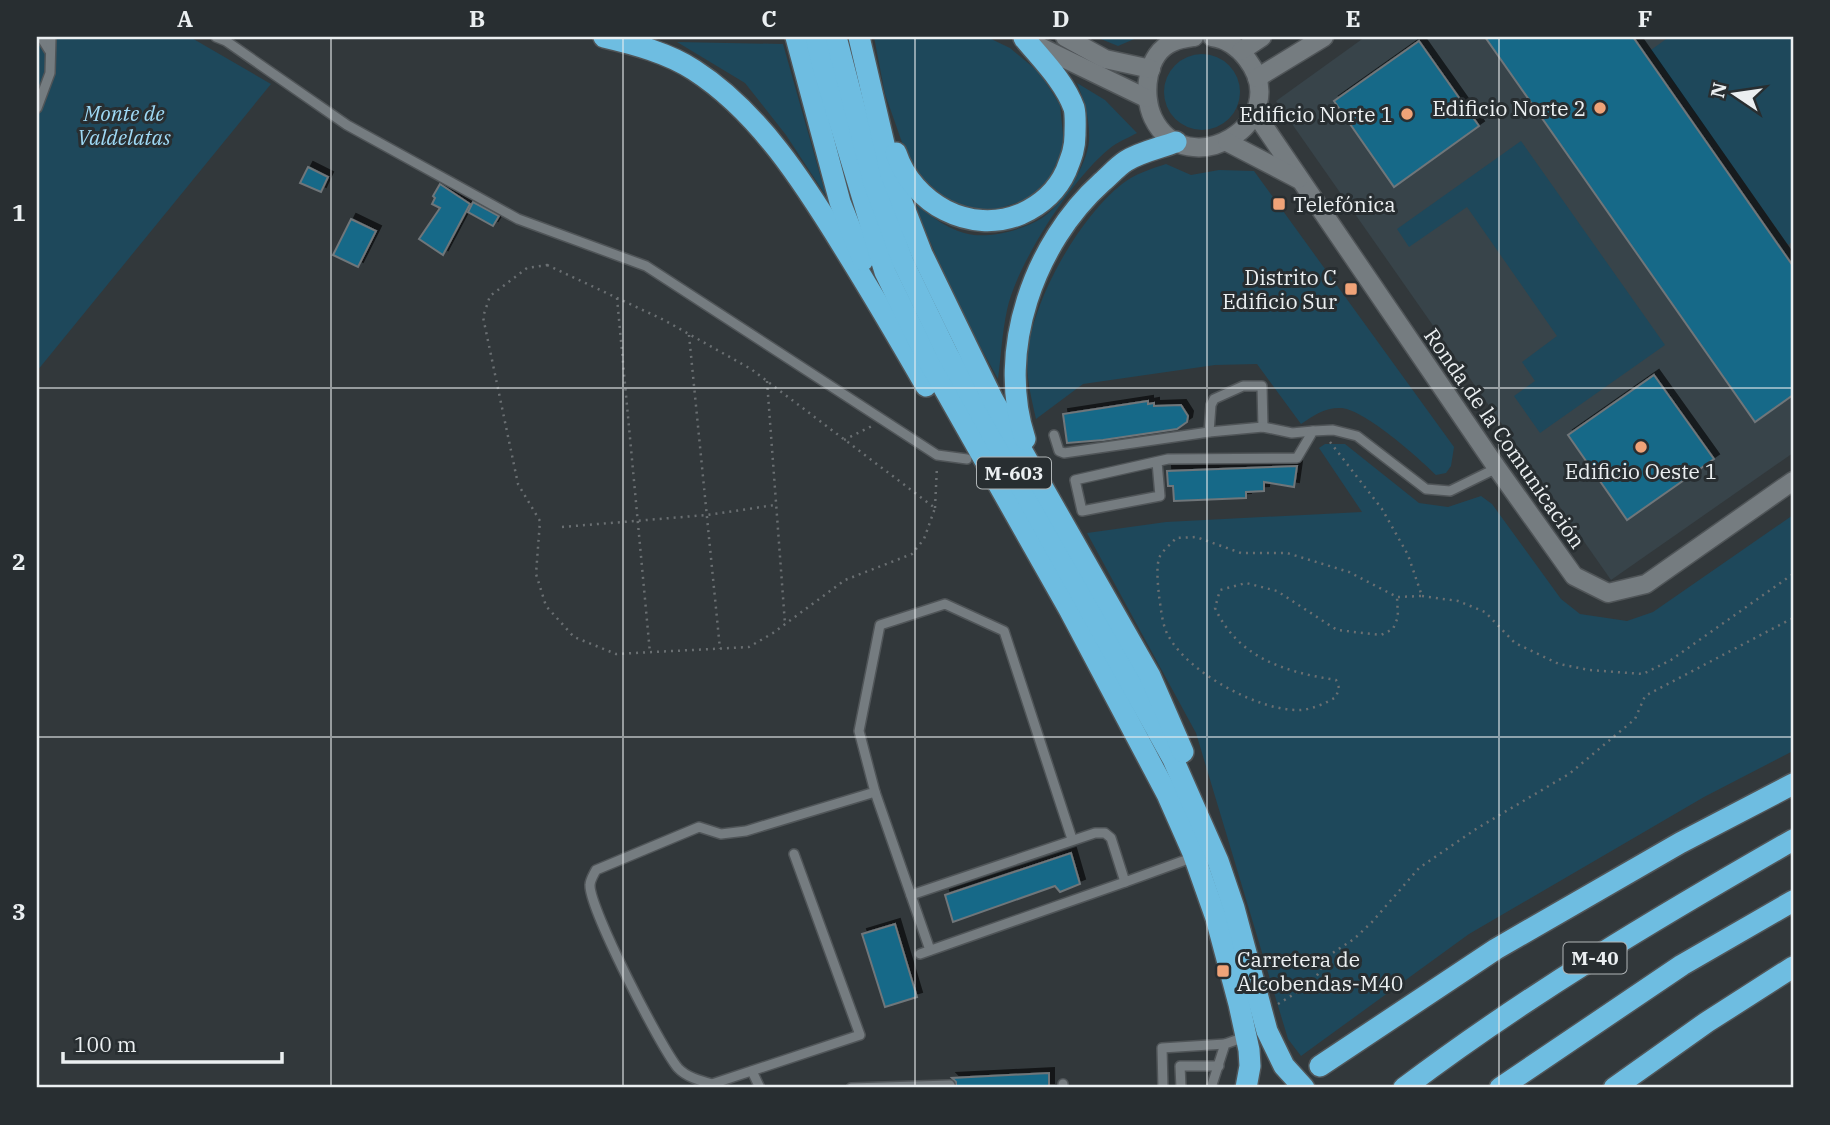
<svg xmlns="http://www.w3.org/2000/svg" width="1830" height="1125" font-family="'IBM Plex Serif',serif">
  <style>
    .built { fill: #38444a }
    .green { fill: #1e485b }
    .building { fill: #176988; stroke: #6f767a; stroke-width: 2; filter: url(#shadow) }
    .lines { fill: none; stroke-linecap: round; stroke-linejoin: round }
    .lane-casing { stroke: #505558; stroke-width: 12 }
    .street-casing { stroke: #505558; stroke-width: 21 }
    .secondary-casing { stroke: #505558; stroke-width: 21 }
    .highway-casing { stroke: #505558; stroke-width: 24 }
    .path { stroke: #6a6f72; stroke-width: 2.5; stroke-dasharray: 2 5; stroke-linecap: butt }
    .lane { stroke: #757c80; stroke-width: 9 }
    .street { stroke: #757c80; stroke-width: 18 }
    .secondary { stroke: #757c80; stroke-width: 18 }
    .highway { stroke: #6ebde1; stroke-width: 21 }
    .grid { fill: none; stroke: #ebeff1; stroke-width: 2; stroke-opacity: 0.55 }
    .poi-dot { fill: #f0a378; stroke: #282e31; stroke-width: 2.5 }
    .labels { text-anchor: middle; dominant-baseline: central; stroke-width: 6; stroke-linejoin: round; paint-order: stroke }
    .shield { fill: #282e31; stroke: #b0b5b7; stroke-width: 2 }
    .shield-label { font-size: 19px; font-weight: bold; fill: #ebeff1 }
    .poi-label { font-size: 21px; fill: #ebeff1; stroke: #282e31; text-anchor: end }
    .park-label { font-size: 21px; font-style: italic; fill: #9fd9f5; stroke: #282e31 }
    .street-label { font-size: 21px; fill: #ebeff1; stroke: #282e31 }
    .neatline { fill: none; stroke: #ebeff1; stroke-width: 2.5 }
    .grid-label { font-size: 23px; text-anchor: middle; font-weight: bold; fill: #ebeff1 }
  </style>
  <defs>
    <filter id="shadow"><feDropShadow dx="5" dy="-5" stdDeviation="0" flood-color="#0009"/></filter>
  </defs>
  <rect width="100%" height="100%" fill="#32383b"/>
  <path class="built" d="M1365 37H1793V453L1611 580 1276 101Z"/>
  <g class="green">
    <path d="M37 37H190L271 84 37 371Z"/>
    <path d="M874 37H987L1010 48 1040 73 1060 105 1064 145 1050 178 1026 200 987 212 948 201 911 168 885 94Z"/>
    <path d="M1096 37H1139L1118 46Z"/>
    <path d="M1669 37H1793V241L1788 245 1651 50Z"/>
    <path d="M677 42 783 44 826 196 786 135 745 83Z"/>
    <circle cx="1202" cy="92" r="38"/>
    <path d="M1077 83 1105 100 1137 133C1128 138 1117 142 1109 149 1072 179 1017 263 1007 310 1002 333 1001 357 998 379L959 308 913 202C931 216 950 232 974 235 995 237 1025 229 1042 218 1062 205 1087 165 1089 141 1090 120 1085 102 1077 83Z"/>
    <path d="M1521 141 1665 345 1540 433 1514 396 1535 381 1522 362 1557 336 1467 207 1409 247 1397 229Z"/>
    <path d="M1166 164 1191 175 1219 170 1254 171 1454 447 1451 466 1446 473 1436 475C1418 457 1366 411 1342 408 1326 407 1314 415 1301 424L1257 364 1215 365 1083 384 1036 419C1031 396 1025 374 1028 350 1035 296 1079 218 1122 184 1135 174 1150 169 1166 164Z"/>
    <path d="M1325 444H1345L1419 503 1448 507 1481 496 1492 504 1561 599 1580 614 1627 621 1653 612 1793 515V751L1704 797 1469 934 1301 1056 1288 1039 1196 733 1087 533 1166 522 1362 512 1319 448Z"/>
  </g>
  <g class="building">
    <path d="M1485 37H1633L1793 266V395L1755 422Z"/>
    <path d="M1419 41 1479 126 1394 187 1334 101Z"/>
    <path d="M308 167 328 177 321 192 300 183Z"/>
    <path d="M440 184 470 204 443 255 419 239 440 208 432 204 435 198 433 196Z"/>
    <path d="M473 202 499 216 493 226 468 212Z"/>
    <path d="M351 219 376 231 358 267 333 255Z"/>
    <path d="M1654 375 1714 459 1627 520 1568 435Z"/>
    <path d="M1148 401V404L1154 403V406L1181 405 1188 416 1187 422 1177 429 1103 440 1067 443 1063 414Z"/>
    <path d="M1297 466 1294 487 1264 482V491L1246 492V498L1174 501 1173 486H1168L1167 471Z"/>
    <path d="M1071 853 1080 884 1060 892 1055 886 953 922 945 895Z"/>
    <path d="M895 924 917 997 885 1007 862 934Z"/>
    <path d="M1049 1073V1088H956V1082L952 1078Z"/>
  </g>
  <g class="lines">
    <defs>
      <g id="lane">
        <path d="M41 37 49 50"/>
        <path d="M216 37 226 41 347 125 518 219 646 266 937 455 967 459"/>
        <path d="M37 108 50 73 51 37"/>
        <path d="M1209 432 1211 405 1214 399 1243 386H1262L1263 427"/>
        <path d="M1054 435 1059 451 1064 453 1209 432 1263 427 1292 433 1313 431"/>
        <path d="M1157 462 1160 496 1082 511 1075 480 1168 459 1297 458 1313 431 1333 430 1357 436 1426 489 1450 491 1497 468"/>
        <path d="M875 792 930 950"/>
        <path d="M794 854 860 1035 712 1084C701 1081 686 1077 678 1068 661 1048 589 908 590 885 590 880 594 874 596 870L699 827 721 834 746 831 875 792 859 731 880 625 945 604 1004 631 1072 839"/>
        <path d="M911 895 1095 833H1105L1111 838 1125 882 1194 857"/>
        <path d="M920 954 1125 882"/>
        <path d="M752 1071 760 1088"/>
        <path d="M1063 1084V1088"/>
        <path d="M851 1088 950 1085"/>
        <path d="M1163 1088 1162 1048 1225 1044"/>
        <path d="M1181 1088 1180 1066H1219"/>
        <path d="M1211 1088 1225 1044 1245 1037"/>
      </g>
      <g id="street">
        <path d="M1194 37C1187 38 1179 39 1173 42 1146 53 1142 95 1153 118 1186 186 1296 123 1247 59 1238 47 1226 39 1212 37"/>
        <path d="M1241 51 1262 37"/>
        <path d="M1257 78 1324 37"/>
        <path d="M1255 113 1497 468 1574 576 1608 593 1646 584 1793 481"/>
        <path d="M1227 142 1298 179"/>
      </g>
      <g id="secondary">
        <path d="M1065 37 1105 59 1151 69"/>
        <path d="M1026 40 1146 98"/>
      </g>
      <g id="highway">
        <path d="M604 37C634 44 668 53 694 70 759 112 804 183 844 248 872 293 899 339 926 386"/>
        <path d="M796 37 840 202 863 260"/>
        <path d="M816 37 824 70 885 272 927 358 1069 609 1167 794 1193 853 1216 918 1239 1004 1249 1050 1250 1066 1246 1088"/>
        <path d="M836 37 874 183 903 262 947 353 1173 759 1218 861 1234 908 1267 1031 1284 1066 1304 1088"/>
        <path d="M859 37 891 174 922 254 993 400 1150 676 1183 752"/>
        <path d="M896 153C913 204 970 235 1021 214 1041 205 1057 191 1066 171 1071 158 1075 149 1075 135 1075 127 1076 116 1074 108 1064 81 1042 60 1024 38"/>
        <path d="M1025 439C996 351 1034 243 1102 182 1110 175 1118 166 1126 161 1140 152 1160 148 1176 142"/>
        <path d="M1320 1066 1496 949 1680 843 1793 784"/>
        <path d="M1404 1088C1527 995 1660 916 1793 840"/>
        <path d="M1500 1088 1682 965 1793 901"/>
        <path d="M1614 1088 1707 1022 1793 967"/>
      </g>
    </defs>
    <use href="#lane" class="lane-casing"/>
    <use href="#street" class="street-casing"/>
    <use href="#secondary" class="secondary-casing"/>
    <use href="#highway" class="highway-casing"/>
    <g class="path">
      <path d="M547 265 664 320 751 369 935 508 924 539 912 554 845 580 773 633 749 647 616 654 574 637 546 606 536 574 540 521 518 484 483 317 490 296 527 268Z"/>
      <path d="M617 298 650 653"/>
      <path d="M689 335 720 649"/>
      <path d="M767 381 785 624"/>
      <path d="M844 440 872 426"/>
      <path d="M1330 442 1382 509 1408 555 1422 596 1397 597 1349 572 1287 553H1241L1196 537 1176 538C1171 544 1162 551 1159 558 1156 570 1158 584 1159 596 1161 608 1162 626 1169 637 1189 673 1260 712 1301 710 1313 709 1326 703 1336 697L1339 688 1336 680C1285 672 1238 658 1215 608L1220 590 1246 583 1277 591 1337 630 1381 635 1393 629 1398 617 1397 597"/>
      <path d="M935 508 937 466"/>
      <path d="M562 527 707 515 775 505"/>
      <path d="M1422 596 1458 601 1485 612 1515 643 1559 664 1589 670 1643 674 1671 660 1793 574"/>
      <path d="M1278 1004 1312 983 1331 954 1354 939 1372 922 1419 868 1476 829 1569 774 1635 719 1645 696 1793 618"/>
    </g>
    <use href="#lane" class="lane"/>
    <use href="#street" class="street"/>
    <use href="#secondary" class="secondary"/>
    <use href="#highway" class="highway"/>
  </g>
  <path class="grid" d="M331 37V1088M623 37V1088M915 37V1088M1207 37V1088M1499 37V1088M37 388H1793M37 737H1793"/>
  <g class="poi-dot">
    <circle cx="1600" cy="108" r="7"/>
    <circle cx="1407" cy="114" r="7"/>
    <rect x="1272" y="197" width="14" height="14" rx="3.5"/>
    <rect x="1344" y="282" width="14" height="14" rx="3.5"/>
    <circle cx="1641" cy="447" r="7"/>
    <rect x="1216" y="964" width="14" height="14" rx="3.5"/>
  </g>
  <g class="labels">
    <g class="shield">
      <rect x="977" y="457.5" width="74" height="31" rx="5"/>
      <rect x="1563.5" y="942.5" width="63" height="31" rx="5"/>
    </g>
    <g class="shield-label">
      <text x="1014" y="473">M-603</text>
      <text x="1595" y="958">M-40</text>
    </g>
    <g class="poi-label">
      <text x="1586" y="108">Edificio Norte 2</text>
      <text x="1393" y="114">Edificio Norte 1</text>
      <text x="1293" y="204" text-anchor="start">Telefónica</text>
      <text x="1337" y="277">Distrito C<tspan x="1337" dy="24">Edificio Sur</tspan></text>
      <text x="1641" y="471" text-anchor="middle">Edificio Oeste 1</text>
      <text x="1237" y="959" text-anchor="start">Carretera de<tspan x="1237" dy="24">Alcobendas-M40</tspan></text>
    </g>
    <g class="park-label">
      <text x="124" y="113">Monte de<tspan x="124" dy="24">Valdelatas</tspan></text>
    </g>
    <g class="street-label">
      <text transform="translate(1505 438) rotate(55)">Ronda de la Comunicación</text>
    </g>
  </g>
  <rect width="1830" height="1125" fill="none" stroke="#282e31" stroke-width="77"/>
  <g transform="translate(1735 94) rotate(283)" stroke="#282e31" stroke-width="5" paint-order="stroke">
  <path d="M0-5L12 26L0 18L-12 26Z" fill="#ebeff1"/>
  <text y="-10" font-size="19" font-weight="bold" text-anchor="middle" fill="#ebeff1">N</text>
  </g>
  <path d="M63 1052v10h219v-10" fill="none" stroke="#ebeff1" stroke-width="3.5"/>
  <text x="74" y="1052" font-size="21" fill="#ebeff1" stroke="#282e31" stroke-width="5" paint-order="stroke">100 m</text>
  <rect x="38" y="38" width="1754" height="1048" class="neatline"/>
  <g class="grid-label">
    <text x="185" y="27">A</text>
    <text x="477" y="27">B</text>
    <text x="769" y="27">C</text>
    <text x="1061" y="27">D</text>
    <text x="1353" y="27">E</text>
    <text x="1645" y="27">F</text>
    <text x="19" y="221">1</text>
    <text x="19" y="570">2</text>
    <text x="19" y="920">3</text>
  </g>
</svg>
